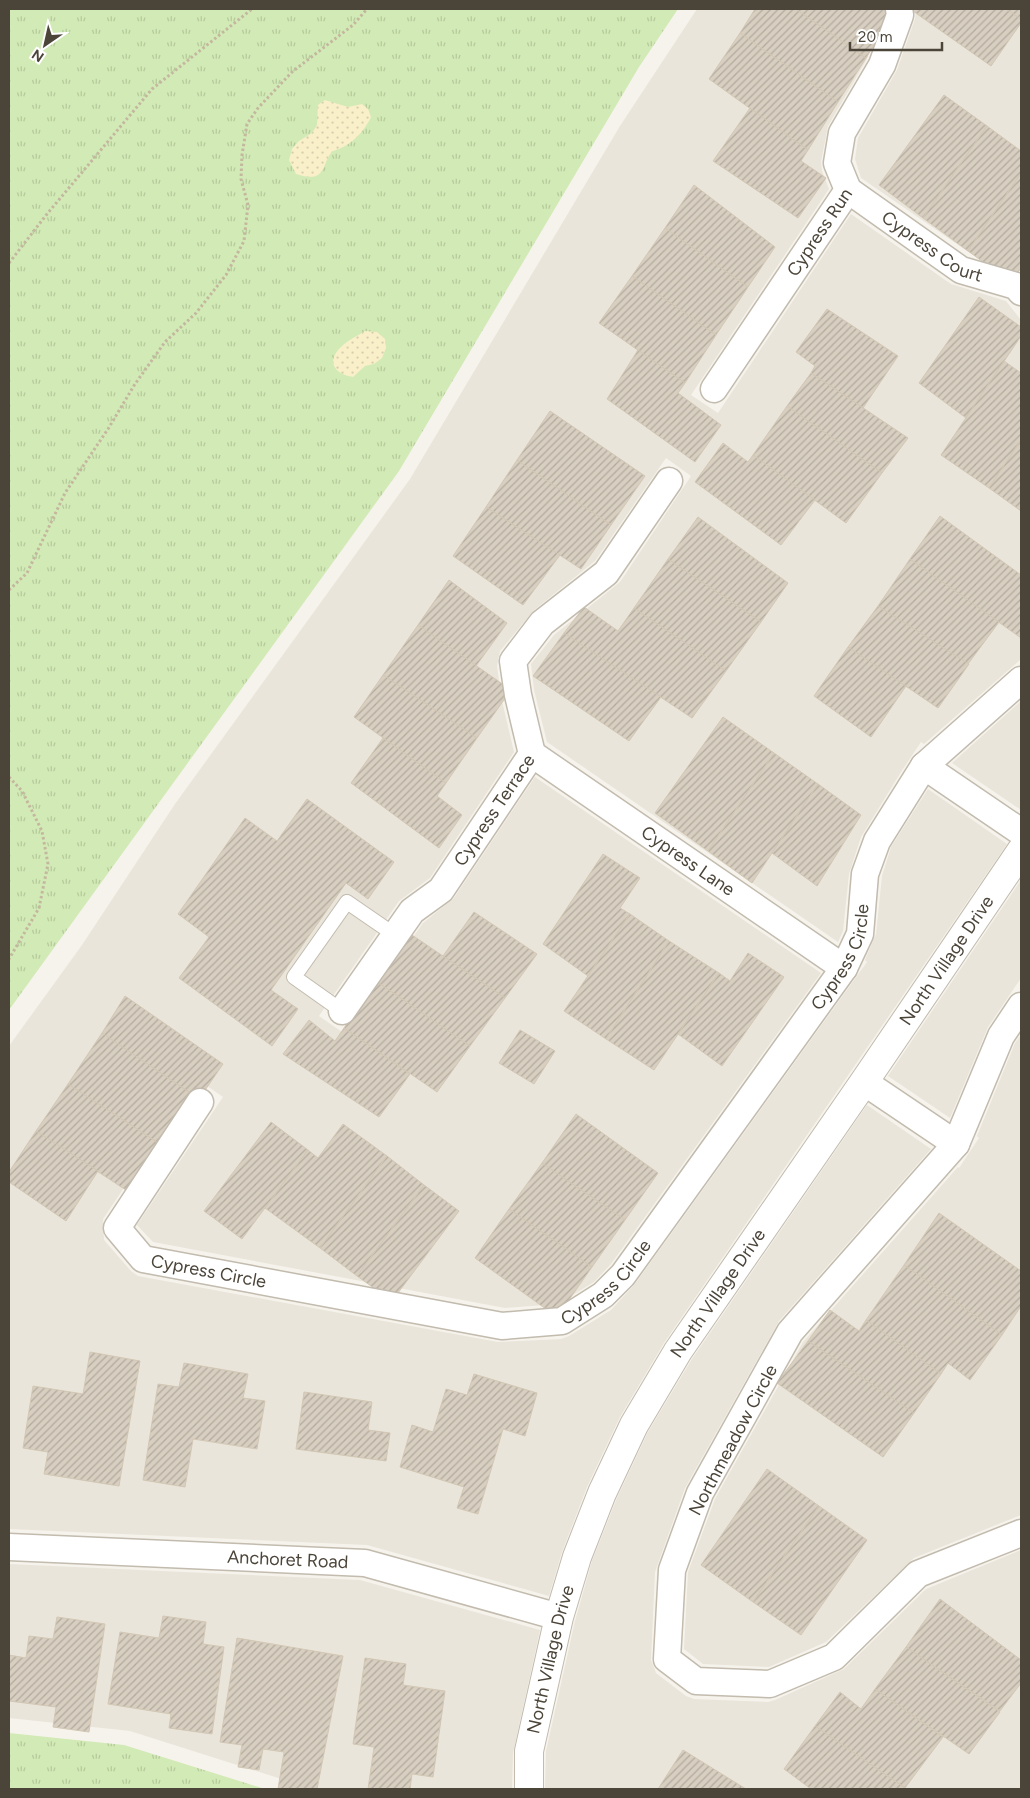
<svg xmlns="http://www.w3.org/2000/svg" width="1030" height="1798" font-family="Figtree,sans-serif">
  <style>
    .residential { fill: #eae5da }
    .grass { fill: url(#grass-tufts) }
    .sand { fill: url(#sand-dots) }
    .building { fill: url(#building-hatch); stroke: #d3c7b4 }
    .lines { fill: none; stroke-linecap: round; stroke-linejoin: round }
    .service-casing { stroke: #c2bbae; stroke-width: 16 }
    .minor-casing { stroke: #c2bbae; stroke-width: 29 }
    .tertiary-casing { stroke: #c2bbae; stroke-width: 30 }
    .path { stroke: #c4b79f; stroke-width: 3; stroke-dasharray: 2.5 2.5; stroke-linecap: butt }
    .service { stroke: #fff; stroke-width: 14 }
    .minor { stroke: #fff; stroke-width: 26 }
    .tertiary { stroke: #fff; stroke-width: 28 }
    .labels { text-anchor: middle; dominant-baseline: central; stroke-width: 5; stroke-linejoin: round; paint-order: stroke }
    .street-label { font-size: 18px; fill: #4b4439; stroke: #fff }
  </style>
  <defs>
    <pattern id="grass-tufts" width="24" height="20" patternUnits="userSpaceOnUse" patternTransform="scale(1.25)"><rect width="24" height="20" fill="#d2eab5"/><path d="M3 7l-1-3M5 7V3M7 7l1-3M15 17l-1-3M17 17v-4M19 17l1-3" fill="none" stroke="#b6ca9c"/></pattern>
    <pattern id="sand-dots" width="8" height="8" patternUnits="userSpaceOnUse" patternTransform="scale(1.25)"><rect width="8" height="8" fill="#f9efc9"/><path d="M2 2h.1M6 6h.1" fill="none" stroke="#d7cead" stroke-width="1.8" stroke-linecap="round"/></pattern>
    <pattern id="building-hatch" width="6" height="6" patternUnits="userSpaceOnUse" patternTransform="scale(1.25)"><rect width="6" height="6" fill="#d8cfc1"/><path d="M-1 1l2-2M0 6l6-6M5 7l2-2" fill="none" stroke="#b1aa9e"/></pattern>
  </defs>
  <rect width="100%" height="100%" fill="#f6f3ec"/>
  <g class="residential">
    <path d="M697 9H882L883 14 867 59 828 126 821 162 822 171 829 189 691 395 718 413 851 214 951 284 1006 301 1021 320V659L924 744 921 742 901 772 861 837 849 874 843 931 838 942 547 742 534 690 531 664 554 635 620 582 691 476 666 458 595 561 534 610 500 651 497 666 502 701 514 752 430 878 399 901 319 1016 345 1034 423 923 454 898 535 777 821 973 611 1264 594 1282 558 1304 505 1308 153 1242 137 1225 223 1097 197 1079 103 1219 104 1240 131 1271 138 1276 498 1342 561 1339 569 1336 611 1310 635 1284 867 962 865 960 876 934 882 876 891 847 928 789 1007 844 664 1343 620 1417 587 1487 562 1552 549 1596 367 1545 9 1529V1046L82 945 175 804 410 479 620 126Z"/>
    <path d="M916 9H1021V269L970 253 861 178 855 159 858 138 897 70 915 19Z"/>
    <path d="M1021 701V810L952 763Z"/>
    <path d="M1021 880V978L988 1027 950 1118 888 1076Z"/>
    <path d="M1021 1035V1515L914 1558 826 1642 769 1667 703 1664 684 1649 688 1572 715 1499 803 1342 958 1167 959 1168 979 1138 977 1136 1015 1043Z"/>
    <path d="M867 1105 931 1149 779 1321 685 1488 655 1572 651 1660 656 1673 686 1696 694 1699 768 1702 775 1700 844 1669 926 1589 1021 1550V1789H545L546 1751 575 1621 592 1561 617 1498 648 1432 692 1359Z"/>
    <path d="M9 1564 360 1580 540 1630 513 1753 512 1789H313L130 1731 9 1718Z"/>
  </g>
  <g class="grass">
    <path d="M9 9H678L639 67 399 471 9 1010Z"/>
    <path d="M9 1733 124 1745 265 1789H9Z"/>
  </g>
  <g class="sand">
    <path d="M325 100 348 107 362 104 368 109 371 117C366 128 356 140 345 146 340 149 334 150 331 153 325 160 325 172 316 176 309 178 303 176 296 174L289 160 292 149 299 141 312 133 317 125 318 105Z"/>
    <path d="M365 331 377 332 385 339 386 348 382 358 374 364 365 366 353 377C334 374 326 361 341 347 348 340 357 336 365 331Z"/>
  </g>
  <g class="building">
    <path d="M755 9H796L866 58 838 102 740 33Z"/>
    <path d="M796 9H896L866 58Z"/>
    <path d="M910 9H1006L1021 19V23L991 66Z"/>
    <path d="M1006 9H1021V19Z"/>
    <path d="M740 33 838 102 808 150 709 79Z"/>
    <path d="M944 95 987 126 923 218 879 185Z"/>
    <path d="M750 108 808 150 801 161 826 178 798 218 713 161Z"/>
    <path d="M987 126 1021 151V173L968 251 923 218Z"/>
    <path d="M1021 173V268L1011 282 968 251Z"/>
    <path d="M694 185 775 247 748 287 665 228Z"/>
    <path d="M665 228 748 287 716 335 632 276Z"/>
    <path d="M632 276 716 335 685 383 599 323Z"/>
    <path d="M979 297 1021 327V336L966 418 919 383Z"/>
    <path d="M827 309 898 356 863 408 811 373 815 366 796 352Z"/>
    <path d="M638 350 685 383 678 393 721 425 695 462 607 399Z"/>
    <path d="M1004 361 1021 373V440L989 488 941 455Z"/>
    <path d="M811 373 908 438 882 473 787 406Z"/>
    <path d="M787 406 882 473 846 523 753 455Z"/>
    <path d="M550 411 645 476 611 525 517 460Z"/>
    <path d="M1021 440V511L989 488Z"/>
    <path d="M723 443 748 462 753 455 815 500 781 545 695 482Z"/>
    <path d="M517 460 611 525 581 569 486 507Z"/>
    <path d="M486 507 560 555 523 605 453 556Z"/>
    <path d="M940 516 1021 575V638L910 559Z"/>
    <path d="M698 517 788 583 761 622 668 559Z"/>
    <path d="M668 559 761 622 726 671 634 608Z"/>
    <path d="M910 559 999 622 968 664 878 606Z"/>
    <path d="M449 580 507 623 476 666 418 625Z"/>
    <path d="M878 606 969 664 938 708 848 647Z"/>
    <path d="M584 607 618 631 634 608 726 671 692 718 564 633Z"/>
    <path d="M418 625 511 690 477 738 383 675Z"/>
    <path d="M564 633 661 697 629 741 533 676Z"/>
    <path d="M848 647 906 686 871 737 814 696Z"/>
    <path d="M383 675 477 738 446 783 354 717Z"/>
    <path d="M723 717 774 753 708 851 655 813Z"/>
    <path d="M383 738 446 783 437 796 462 815 439 848 351 783Z"/>
    <path d="M774 753 818 784 752 883 708 851Z"/>
    <path d="M818 784 861 815 817 886 772 853Z"/>
    <path d="M307 799 394 862 368 899 346 883 271 990 298 1009 272 1046 179 978 209 937 178 914 245 818 277 841Z"/>
    <path d="M603 854 640 878 620 908 630 914 588 976 543 944Z"/>
    <path d="M474 912 537 954 505 998 443 956Z"/>
    <path d="M630 914 669 941 606 1039 564 1011Z"/>
    <path d="M409 933 505 998 470 1046 376 981Z"/>
    <path d="M669 941 719 973 654 1070 606 1039Z"/>
    <path d="M748 953 784 977 722 1066 678 1034 719 973 730 981Z"/>
    <path d="M376 981 470 1046 437 1092 344 1028Z"/>
    <path d="M125 996 223 1064 199 1099 102 1033Z"/>
    <path d="M309 1020 335 1041 344 1028 410 1074 379 1117 283 1054Z"/>
    <path d="M520 1030 555 1051 534 1084 499 1063Z"/>
    <path d="M102 1033 199 1099 166 1148 68 1084Z"/>
    <path d="M68 1084 166 1148 135 1196 36 1131Z"/>
    <path d="M576 1114 658 1173 625 1220 542 1163Z"/>
    <path d="M271 1122 308 1150 242 1239 204 1211Z"/>
    <path d="M343 1124 387 1156 320 1248 265 1208 308 1150 318 1158Z"/>
    <path d="M36 1131 98 1171 66 1221 9 1182V1172Z"/>
    <path d="M387 1156 424 1185 357 1276 320 1248Z"/>
    <path d="M542 1163 625 1220 592 1267 509 1209Z"/>
    <path d="M424 1185 459 1211 392 1301 357 1276Z"/>
    <path d="M509 1209 592 1267 557 1317 475 1258Z"/>
    <path d="M939 1213 1021 1271V1306L1002 1335 904 1265Z"/>
    <path d="M904 1265 1002 1335 970 1380 948 1363 941 1374 866 1320Z"/>
    <path d="M830 1310 859 1331 866 1320 941 1374 914 1413 808 1341Z"/>
    <path d="M808 1341 914 1413 883 1457 777 1383Z"/>
    <path d="M90 1352 140 1361 119 1486 44 1474 48 1452 23 1448 33 1386 83 1394Z"/>
    <path d="M184 1363 248 1374 243 1398 265 1401 257 1449 193 1439 185 1487 143 1480 158 1384 179 1387Z"/>
    <path d="M474 1374 537 1393 525 1436 503 1429 478 1514 457 1508 464 1487 400 1467 412 1425 433 1432 446 1389 467 1395Z"/>
    <path d="M304 1392 372 1402 368 1430 390 1433 386 1461 296 1449Z"/>
    <path d="M767 1469 819 1506 753 1602 701 1565Z"/>
    <path d="M819 1506 867 1540 801 1635 753 1602Z"/>
    <path d="M940 1599 1021 1660V1683L1000 1711 906 1647Z"/>
    <path d="M163 1616 206 1622 203 1644 224 1647 212 1734 169 1728 171 1714 108 1704 120 1632 159 1638Z"/>
    <path d="M57 1617 105 1624 89 1732 53 1727 56 1707 9 1701V1655L26 1658 29 1636 53 1639Z"/>
    <path d="M237 1638 343 1656 317 1789H278L284 1752 263 1749 259 1770 238 1767 242 1745 220 1742Z"/>
    <path d="M906 1647 1000 1712 969 1754 875 1689Z"/>
    <path d="M365 1658 406 1664 403 1685 445 1691 433 1777 412 1774 410 1789H368L374 1747 353 1744Z"/>
    <path d="M875 1689 943 1737 905 1788 815 1726 840 1692 861 1709Z"/>
    <path d="M815 1726 905 1788 904 1789H811L784 1769Z"/>
    <path d="M683 1750 746 1789H658Z"/>
  </g>
  <g class="lines">
    <defs>
      <path id="service" d="M342 1011 294 977 347 902 395 935"/>
      <g id="minor">
        <path id="s1" d="M848 190 961 270 1016 286 1021 292"/>
        <path id="s2" d="M714 389 848 190 837 163 842 133 882 65 900 15 899 9"/>
        <path id="s3" d="M532 754 844 968"/>
        <path d="M924 766 1021 832"/>
        <path d="M1021 1006 1001 1036 956 1144 790 1332 700 1493 672 1570 667 1659 696 1681 770 1684 834 1657 918 1574 1021 1533"/>
        <path id="s4" d="M342 1011 412 911 441 890 532 754 518 695 513 661 542 623 606 573 669 481"/>
        <path d="M864 1082 956 1144"/>
        <path id="s5" d="M200 1102 117 1228 143 1259 502 1326 562 1321 603 1295 623 1275 844 968 860 934 865 874 877 841 924 766 1021 680"/>
        <path id="s6" d="M9 1547 365 1563 559 1617"/>
      </g>
      <g id="tertiary">
        <path id="s7" d="M529 1789V1751L559 1617 577 1557 602 1493 634 1425 678 1351 864 1082 1021 851"/>
      </g>
    </defs>
    <use href="#service" class="service-casing"/>
    <use href="#minor" class="minor-casing"/>
    <use href="#tertiary" class="tertiary-casing"/>
    <g class="path">
      <path d="M9 263 47 214 152 89 252 9"/>
      <path d="M9 590 27 573 65 493 108 429 135 384 165 342 196 313 226 275 244 241 248 205 241 179 242 155 247 124 258 108 292 72 353 25 367 9"/>
      <path d="M9 777 22 791 42 831 48 864 39 908 9 959"/>
    </g>
    <use href="#service" class="service"/>
    <use href="#minor" class="minor"/>
    <use href="#tertiary" class="tertiary"/>
  </g>
  <g class="labels">
    <g class="street-label">
      <text stroke="none"><textPath href="#s2" startOffset="189">Cypress Run</textPath></text>
      <text stroke="none"><textPath href="#s1" startOffset="102">Cypress Court</textPath></text>
      <text stroke="none"><textPath href="#s4" startOffset="254">Cypress Terrace</textPath></text>
      <text stroke="none"><textPath href="#s3" startOffset="189">Cypress Lane</textPath></text>
      <text stroke="none"><textPath href="#s5" startOffset="1081">Cypress Circle</textPath></text>
      <text stroke="none"><textPath href="#s7" startOffset="942">North Village Drive</textPath></text>
      <text stroke="none"><textPath href="#s5" startOffset="258">Cypress Circle</textPath></text>
      <text stroke="none"><textPath href="#s5" startOffset="676">Cypress Circle</textPath></text>
      <text stroke="none"><textPath href="#s7" startOffset="538">North Village Drive</textPath></text>
      <text transform="translate(733 1440) rotate(-62)">Northmeadow Circle</text>
      <text stroke="none"><textPath href="#s6" startOffset="279">Anchoret Road</textPath></text>
      <text stroke="none"><textPath href="#s7" startOffset="132">North Village Drive</textPath></text>
    </g>
  </g>
  <rect width="1030" height="1798" fill="none" stroke="#4b4439" stroke-width="20"/>
  <g transform="translate(45 45) rotate(214)" stroke="#ffffff" stroke-width="4" paint-order="stroke">
  <path d="M0-4L9 19L0 12L-9 19Z" fill="#4b4439"/>
  <text y="-8" font-size="14" font-weight="bold" text-anchor="middle" fill="#4b4439">N</text>
  </g>
  <path d="M850 42v8h92v-8" fill="none" stroke="#4b4439" stroke-width="2.5"/>
  <text x="858" y="42" font-size="15" fill="#4b4439" stroke="#ffffff" stroke-width="4" paint-order="stroke">20 m</text>
</svg>
